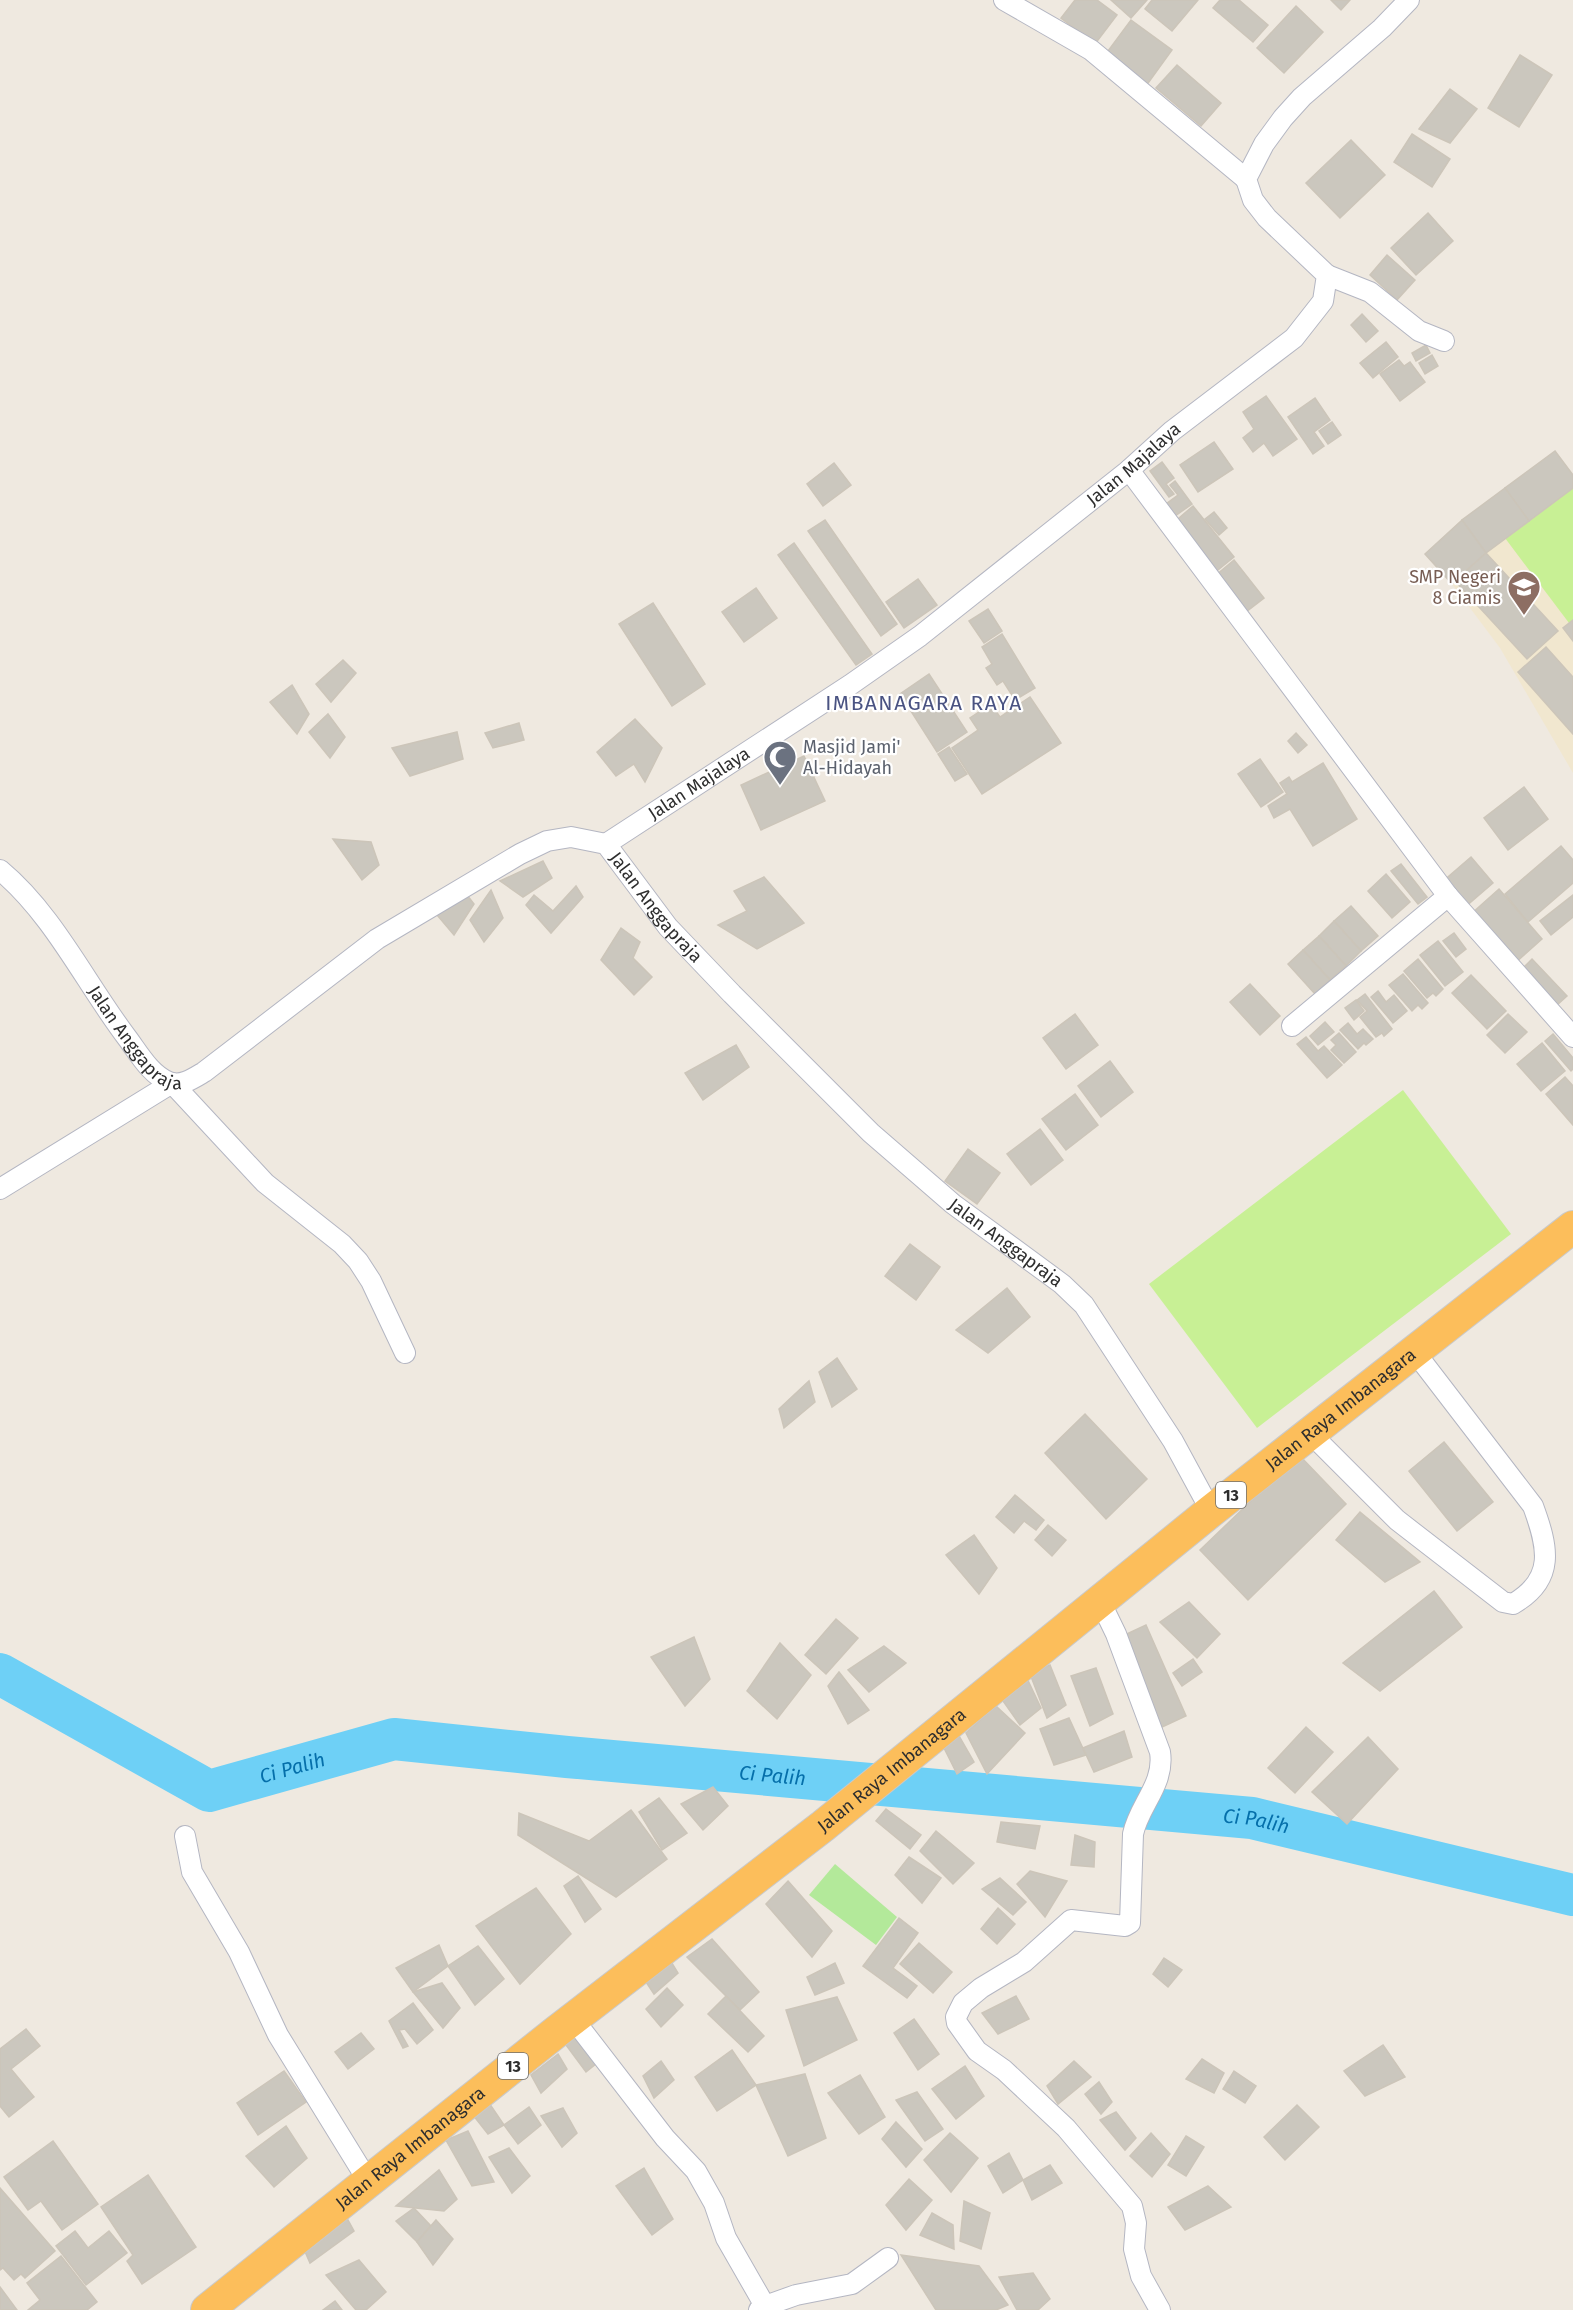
<svg xmlns="http://www.w3.org/2000/svg" width="1573" height="2310" font-family="'Fira Sans',sans-serif">
  <style>
    .education { fill: #f1e7cf }
    .green { fill: #b3e99a }
    .pitch { fill: #c8f095 }
    .lines { fill: none; stroke-linecap: round; stroke-linejoin: round }
    .river { stroke: #6ed0f6; stroke-width: 42 }
    .building { fill: #cbc7be; stroke: #ccc5b9; stroke-width: 1.5 }
    .minor-casing { stroke: #b4b6c2; stroke-width: 22 }
    .trunk-casing { stroke: #c9c9c9; stroke-width: 34 }
    .minor { stroke: #fff; stroke-width: 20 }
    .trunk { stroke: #fcbe5b; stroke-width: 32 }
    .labels { text-anchor: middle; dominant-baseline: central; stroke-width: 4.5; stroke-linejoin: round; paint-order: stroke }
    .shield { fill: #fff; stroke: #6d6d6d; stroke-width: 1.5 }
    .shield-label { font-size: 16px; font-weight: bold; fill: #2e2e2e }
    .street-label { font-size: 18px; fill: #2e2e2e; stroke: #fff }
    .education-label { font-size: 18px; fill: #785e54; stroke: #fff; text-anchor: end }
    .worship-label { font-size: 18px; fill: #5b616d; stroke: #fff; text-anchor: start }
    .water-label { font-size: 20px; font-style: italic; fill: #056faa; stroke: #fff }
    .quarter-label { font-size: 21px; letter-spacing: 1.5px; fill: #4a5382; stroke: #fff }
  </style>
  <rect width="100%" height="100%" fill="#efe9e0"/>
  <path class="education" d="M1555 451 1573 475V773L1500 648 1452 584 1425 554 1462 520Z"/>
  <path class="green" d="M835 1864 897 1917 876 1945 809 1895Z"/>
  <g class="pitch">
    <path d="M1573 488V620L1569 623 1505 538Z"/>
    <path d="M1403 1090 1511 1234 1257 1428 1149 1284Z"/>
  </g>
  <g class="lines">
    <path class="river" id="s1" d="M0 1674 209 1791 394 1739 567 1757 1252 1818 1573 1895"/>
  </g>
  <g class="building">
    <path d="M1075 0H1097L1117 15 1095 44 1061 18Z"/>
    <path d="M1111 0H1147L1131 18Z"/>
    <path d="M1152 0H1198L1172 31 1145 9Z"/>
    <path d="M1220 0H1239L1268 25 1253 42 1213 8Z"/>
    <path d="M1331 0H1350L1341 10Z"/>
    <path d="M1296 6 1323 32 1284 73 1257 48Z"/>
    <path d="M1131 20 1172 50 1146 86 1105 55Z"/>
    <path d="M1520 55 1552 75 1519 127 1488 108Z"/>
    <path d="M1177 65 1221 103 1201 126 1156 88Z"/>
    <path d="M1450 89 1477 109 1450 143 1419 129Z"/>
    <path d="M1412 134 1450 159 1432 187 1394 162Z"/>
    <path d="M1351 140 1385 175 1340 218 1306 183Z"/>
    <path d="M1428 213 1453 241 1416 275 1391 248Z"/>
    <path d="M1387 255 1415 280 1397 300 1370 275Z"/>
    <path d="M1362 314 1378 331 1366 342 1351 325Z"/>
    <path d="M1386 342 1398 357 1373 378 1360 363Z"/>
    <path d="M1426 345 1430 353 1416 361 1412 353Z"/>
    <path d="M1432 355 1438 366 1425 374 1419 363Z"/>
    <path d="M1399 360 1404 366 1410 362 1425 382 1400 401 1380 374Z"/>
    <path d="M1266 396 1297 439 1273 456 1264 443 1253 452 1243 438 1254 429 1243 412Z"/>
    <path d="M1315 398 1330 420 1314 432 1324 446 1313 454 1288 417Z"/>
    <path d="M1332 422 1341 435 1328 444 1319 431Z"/>
    <path d="M1214 442 1233 469 1198 492 1180 465Z"/>
    <path d="M1555 451 1573 475V488L1529 521 1505 488Z"/>
    <path d="M1162 462 1174 478 1166 484 1174 494 1169 497 1150 471Z"/>
    <path d="M834 463 851 485 823 506 807 484Z"/>
    <path d="M1175 481 1192 504 1175 516 1166 504 1178 495 1170 485Z"/>
    <path d="M1505 488 1529 521 1486 553 1462 520Z"/>
    <path d="M1193 506 1234 557 1213 574 1172 524Z"/>
    <path d="M1214 512 1227 528 1219 535 1205 519Z"/>
    <path d="M825 520 897 624 881 636 808 531Z"/>
    <path d="M1462 520 1486 553 1452 584 1425 554Z"/>
    <path d="M794 543 872 654 856 665 778 555Z"/>
    <path d="M1486 553 1558 631 1527 659 1455 581Z"/>
    <path d="M1234 560 1264 598 1246 612 1216 575Z"/>
    <path d="M918 579 937 605 904 628 886 602Z"/>
    <path d="M756 588 777 618 744 642 722 612Z"/>
    <path d="M653 603 705 684 672 706 619 624Z"/>
    <path d="M988 609 1002 631 984 643 969 621Z"/>
    <path d="M1573 620V641L1563 628Z"/>
    <path d="M1002 634 1035 688 1015 700 1003 681 997 685 986 668 992 664 982 647Z"/>
    <path d="M1546 647 1573 677V734L1518 672Z"/>
    <path d="M343 660 356 673 331 702 316 684Z"/>
    <path d="M929 674 967 732 937 752 900 694Z"/>
    <path d="M292 685 309 714 297 734 270 702Z"/>
    <path d="M1030 697 1061 743 982 794 952 748 978 730 970 718 991 704 1000 717Z"/>
    <path d="M328 714 345 737 330 758 309 732Z"/>
    <path d="M635 719 662 748 645 782 634 764 616 776 597 752Z"/>
    <path d="M519 723 524 740 493 748 485 733Z"/>
    <path d="M457 732 463 759 410 776 392 748Z"/>
    <path d="M1296 733 1307 745 1298 753 1288 741Z"/>
    <path d="M949 747 967 774 955 781 938 754Z"/>
    <path d="M804 756 825 801 761 830 741 785Z"/>
    <path d="M1260 759 1283 792 1261 807 1238 774Z"/>
    <path d="M1323 763 1357 819 1313 846 1290 809 1274 818 1268 806 1287 794 1280 783 1289 777 1292 782Z"/>
    <path d="M1524 787 1548 819 1508 850 1484 818Z"/>
    <path d="M333 839 371 842 379 865 362 880Z"/>
    <path d="M1561 846 1573 860V883L1528 922 1505 894Z"/>
    <path d="M1471 857 1493 883 1464 908 1442 882Z"/>
    <path d="M543 861 552 878 523 897 500 881Z"/>
    <path d="M1401 864 1427 897 1418 904 1391 871Z"/>
    <path d="M1386 874 1410 902 1392 918 1368 891Z"/>
    <path d="M764 877 804 923 757 949 718 925 747 911 734 891Z"/>
    <path d="M576 886 583 897 551 933 526 905 534 895 553 911Z"/>
    <path d="M1499 889 1542 939 1514 964 1471 914Z"/>
    <path d="M491 890 503 918 484 942 470 920Z"/>
    <path d="M467 895 474 904 454 935 437 915Z"/>
    <path d="M1573 895V917L1551 935 1540 921Z"/>
    <path d="M1351 906 1378 936 1361 951 1334 921Z"/>
    <path d="M1334 921 1361 951 1346 966 1319 936Z"/>
    <path d="M621 928 640 942 633 958 652 977 634 995 601 960Z"/>
    <path d="M1454 933 1466 949 1456 957 1443 941Z"/>
    <path d="M1319 936 1346 966 1330 980 1303 950Z"/>
    <path d="M1438 941 1463 972 1445 986 1420 955Z"/>
    <path d="M1303 950 1330 980 1315 994 1288 964Z"/>
    <path d="M1418 959 1443 989 1436 996 1433 993 1427 998 1404 971Z"/>
    <path d="M1532 959 1567 996 1556 1006 1522 969Z"/>
    <path d="M1403 974 1428 1003 1422 1009 1418 1005 1412 1011 1389 985Z"/>
    <path d="M1471 975 1506 1011 1487 1029 1452 993Z"/>
    <path d="M1250 984 1280 1016 1260 1035 1230 1002Z"/>
    <path d="M1378 991 1386 1002 1394 995 1407 1011 1393 1023 1371 997Z"/>
    <path d="M1365 994 1392 1029 1384 1036 1382 1033 1376 1037 1360 1017 1367 1011 1357 1000Z"/>
    <path d="M1356 1000 1364 1011 1354 1020 1345 1008Z"/>
    <path d="M1075 1014 1098 1045 1066 1069 1043 1038Z"/>
    <path d="M1508 1014 1527 1032 1505 1053 1487 1035Z"/>
    <path d="M1325 1022 1334 1032 1318 1045 1310 1036Z"/>
    <path d="M1348 1023 1357 1034 1363 1029 1373 1039 1366 1045 1364 1043 1358 1049 1340 1030Z"/>
    <path d="M1339 1033 1356 1052 1344 1063 1331 1050 1336 1045 1331 1040Z"/>
    <path d="M1553 1034 1573 1058V1069L1571 1071 1545 1041Z"/>
    <path d="M1306 1037 1318 1051 1324 1046 1342 1065 1327 1078 1297 1044Z"/>
    <path d="M1542 1043 1565 1071 1541 1091 1517 1064Z"/>
    <path d="M736 1045 749 1067 703 1100 685 1073Z"/>
    <path d="M1110 1061 1133 1092 1101 1117 1078 1086Z"/>
    <path d="M1565 1077 1573 1086V1125L1546 1094Z"/>
    <path d="M1075 1094 1098 1125 1066 1150 1042 1119Z"/>
    <path d="M1040 1129 1063 1160 1031 1185 1007 1154Z"/>
    <path d="M968 1149 1000 1173 977 1204 945 1181Z"/>
    <path d="M910 1244 940 1267 916 1300 885 1276Z"/>
    <path d="M1007 1288 1030 1317 988 1353 956 1330Z"/>
    <path d="M837 1358 857 1389 832 1407 819 1372Z"/>
    <path d="M809 1381 815 1402 784 1428 779 1409Z"/>
    <path d="M1085 1414 1147 1479 1106 1519 1045 1453Z"/>
    <path d="M1444 1442 1493 1502 1457 1531 1409 1471Z"/>
    <path d="M1299 1455 1346 1504 1248 1600 1200 1550Z"/>
    <path d="M1015 1495 1044 1520 1036 1530 1024 1521 1014 1533 996 1517Z"/>
    <path d="M1360 1512 1420 1562 1385 1582 1336 1540Z"/>
    <path d="M1048 1525 1066 1540 1052 1556 1035 1540Z"/>
    <path d="M974 1535 997 1568 979 1594 946 1555Z"/>
    <path d="M1434 1591 1462 1627 1380 1691 1343 1663Z"/>
    <path d="M1189 1602 1220 1634 1197 1658 1160 1622Z"/>
    <path d="M836 1619 858 1638 826 1674 805 1655Z"/>
    <path d="M1146 1625 1186 1716 1160 1728 1120 1637Z"/>
    <path d="M694 1637 710 1679 685 1706 651 1657Z"/>
    <path d="M780 1643 811 1675 777 1719 747 1691Z"/>
    <path d="M884 1646 906 1663 869 1692 848 1670Z"/>
    <path d="M1193 1659 1202 1672 1182 1686 1173 1673Z"/>
    <path d="M1050 1665 1066 1705 1047 1718 1030 1674Z"/>
    <path d="M1096 1668 1113 1714 1090 1726 1071 1676Z"/>
    <path d="M839 1672 869 1710 848 1724 828 1686Z"/>
    <path d="M1024 1672 1041 1708 1020 1725 996 1691Z"/>
    <path d="M996 1706 1025 1733 987 1774 966 1733Z"/>
    <path d="M1069 1718 1086 1755 1054 1765 1040 1729Z"/>
    <path d="M1306 1727 1333 1752 1295 1793 1268 1768Z"/>
    <path d="M1124 1731 1132 1757 1094 1772 1083 1748Z"/>
    <path d="M958 1734 974 1762 957 1774 943 1746Z"/>
    <path d="M1368 1737 1398 1769 1347 1824 1312 1792Z"/>
    <path d="M713 1787 728 1806 703 1830 681 1804Z"/>
    <path d="M659 1798 687 1833 662 1850 639 1812Z"/>
    <path d="M886 1809 921 1835 910 1849 876 1821Z"/>
    <path d="M631 1810 667 1859 616 1897 518 1835 519 1813 589 1841Z"/>
    <path d="M1001 1822 1040 1826 1035 1849 997 1842Z"/>
    <path d="M936 1831 974 1863 953 1884 920 1851Z"/>
    <path d="M1075 1835 1095 1842 1094 1867 1071 1865Z"/>
    <path d="M909 1857 941 1878 922 1903 895 1875Z"/>
    <path d="M1030 1871 1067 1881 1045 1917 1017 1884Z"/>
    <path d="M578 1876 601 1909 585 1922 564 1886Z"/>
    <path d="M1000 1878 1026 1902 1013 1915 982 1889Z"/>
    <path d="M788 1881 832 1931 812 1957 766 1904Z"/>
    <path d="M536 1888 571 1934 520 1984 476 1926Z"/>
    <path d="M998 1908 1015 1924 997 1944 981 1929Z"/>
    <path d="M899 1918 918 1933 893 1968 917 1986 907 1998 863 1966Z"/>
    <path d="M712 1939 759 1992 740 2010 687 1957Z"/>
    <path d="M919 1943 952 1972 933 1993 900 1964Z"/>
    <path d="M439 1945 448 1966 413 1992 396 1968Z"/>
    <path d="M478 1946 504 1979 475 2005 448 1966Z"/>
    <path d="M667 1955 678 1973 654 1994 642 1976Z"/>
    <path d="M1164 1958 1182 1970 1168 1987 1153 1974Z"/>
    <path d="M835 1963 844 1983 815 1995 807 1977Z"/>
    <path d="M442 1983 460 2008 443 2028 413 1992Z"/>
    <path d="M667 1988 683 2005 661 2027 646 2009Z"/>
    <path d="M726 1996 764 2036 748 2052 708 2014Z"/>
    <path d="M1016 1996 1029 2019 998 2034 982 2013Z"/>
    <path d="M837 1997 857 2040 804 2066 786 2010Z"/>
    <path d="M413 2003 433 2030 417 2044 405 2029 399 2030 408 2046 403 2048 389 2021Z"/>
    <path d="M914 2019 939 2054 918 2070 894 2033Z"/>
    <path d="M26 2029 40 2046 11 2069 34 2097 9 2117 0 2106V2049Z"/>
    <path d="M577 2030 601 2060 586 2072 563 2041Z"/>
    <path d="M361 2033 374 2049 348 2069 335 2052Z"/>
    <path d="M1383 2045 1405 2077 1365 2096 1344 2071Z"/>
    <path d="M732 2050 756 2085 717 2111 695 2077Z"/>
    <path d="M558 2054 567 2069 541 2093 531 2075Z"/>
    <path d="M1202 2059 1224 2073 1214 2093 1186 2079Z"/>
    <path d="M661 2061 674 2080 654 2098 643 2076Z"/>
    <path d="M1074 2061 1091 2077 1058 2104 1047 2086Z"/>
    <path d="M965 2066 984 2096 956 2119 932 2089Z"/>
    <path d="M284 2071 306 2102 258 2135 237 2103Z"/>
    <path d="M1234 2071 1256 2086 1245 2103 1223 2089Z"/>
    <path d="M805 2074 826 2138 788 2156 756 2085Z"/>
    <path d="M860 2075 885 2117 859 2134 828 2093Z"/>
    <path d="M1099 2082 1112 2102 1101 2114 1085 2094Z"/>
    <path d="M917 2092 943 2129 925 2141 896 2100Z"/>
    <path d="M487 2100 504 2125 488 2134 469 2110Z"/>
    <path d="M1297 2105 1319 2127 1285 2160 1264 2137Z"/>
    <path d="M529 2107 541 2125 518 2144 504 2125Z"/>
    <path d="M563 2108 577 2133 562 2147 541 2116Z"/>
    <path d="M1116 2112 1136 2138 1125 2150 1100 2120Z"/>
    <path d="M896 2122 922 2149 906 2167 882 2139Z"/>
    <path d="M286 2126 307 2158 274 2187 246 2156Z"/>
    <path d="M468 2131 494 2182 472 2186 446 2140Z"/>
    <path d="M950 2133 978 2158 951 2192 924 2160Z"/>
    <path d="M1151 2133 1170 2154 1152 2177 1130 2156Z"/>
    <path d="M1186 2136 1204 2147 1186 2176 1168 2165Z"/>
    <path d="M53 2141 98 2204 62 2230 41 2201 28 2210 4 2177Z"/>
    <path d="M509 2148 530 2176 512 2193 489 2157Z"/>
    <path d="M1009 2153 1023 2180 1003 2193 988 2166Z"/>
    <path d="M1050 2165 1062 2183 1032 2200 1023 2180Z"/>
    <path d="M644 2168 673 2219 652 2235 616 2186Z"/>
    <path d="M439 2170 457 2199 444 2211 396 2206Z"/>
    <path d="M148 2175 196 2247 142 2284 127 2261 133 2255 101 2207Z"/>
    <path d="M909 2179 932 2200 906 2230 886 2205Z"/>
    <path d="M1208 2186 1231 2207 1185 2230 1168 2207Z"/>
    <path d="M0 2188 55 2251 25 2278 21 2274 14 2280 3 2268 0 2270Z"/>
    <path d="M964 2201 990 2213 981 2249 960 2241Z"/>
    <path d="M414 2208 431 2226 417 2242 396 2221Z"/>
    <path d="M342 2209 354 2231 310 2263 300 2240Z"/>
    <path d="M932 2213 953 2225 954 2249 920 2235Z"/>
    <path d="M436 2220 453 2239 433 2265 417 2242Z"/>
    <path d="M75 2231 88 2248 109 2231 127 2253 86 2285 56 2246Z"/>
    <path d="M901 2255 979 2266 1008 2305 996 2310H936Z"/>
    <path d="M61 2256 97 2302 87 2310H28L40 2300 27 2283Z"/>
    <path d="M359 2260 386 2292 366 2310H356L326 2275Z"/>
    <path d="M1033 2273 1050 2299 1038 2310H1017L999 2277Z"/>
    <path d="M0 2287 17 2310H0Z"/>
    <path d="M335 2301 342 2310H323Z"/>
  </g>
  <g class="lines">
    <defs>
      <g id="minor">
        <path d="M1004 0 1091 50 1246 179"/>
        <path d="M1327 275 1370 292 1419 331 1444 341"/>
        <path d="M1129 470 1448 896 1573 1037"/>
        <path id="s2" d="M606 844 850 685 920 636 1129 470 1172 431 1294 338 1323 301 1327 275 1267 218 1253 200 1246 179 1264 144 1283 118 1302 97 1382 28 1409 0"/>
        <path id="s3" d="M0 870C54 915 86 984 128 1039 139 1054 151 1075 169 1082 181 1087 194 1078 204 1072L377 939 520 854 547 841 571 837 606 844 668 927 732 994 871 1133 953 1204 1062 1284 1084 1305 1173 1441 1211 1511"/>
        <path d="M1292 1026 1448 896"/>
        <path d="M0 1189 172 1083 265 1183 342 1244 358 1261 371 1281 405 1353"/>
        <path d="M1310 1433 1397 1520 1503 1602 1513 1604C1556 1579 1548 1547 1533 1506L1414 1351"/>
        <path d="M1100 1601 1116 1634 1160 1752C1165 1784 1139 1805 1133 1834L1130 1923 1125 1926 1071 1920 1024 1962 981 1988 963 2003 956 2017 957 2023 977 2051 1004 2070 1066 2128 1132 2206 1136 2223 1134 2249 1141 2276 1160 2310"/>
        <path d="M185 1836 192 1872 239 1952 278 2035 368 2181"/>
        <path d="M574 2020 665 2138 696 2171 714 2203 726 2238 765 2306 759 2310"/>
        <path d="M768 2310 765 2306 796 2295 852 2284 888 2258"/>
      </g>
      <g id="trunk">
        <path id="s4" d="M207 2310 556 2032 823 1826 1211 1511 1573 1227"/>
      </g>
    </defs>
    <use href="#minor" class="minor-casing"/>
    <use href="#trunk" class="trunk-casing"/>
    <use href="#minor" class="minor"/>
    <use href="#trunk" class="trunk"/>
  </g>
  <defs>
    <symbol id="school-pin" viewBox="-11 -11 22 30"><path d="M0 17L-7.5 6A9.5 9.5 0 1 1 7.5 6Z" fill="#8d6e63" stroke="#fff"/><path d="M0-5L7-2L0 1L-7-2ZM-4 1L0 2.5L4 1V4Q0 6-4 4Z" fill="#fff"/></symbol>
    <symbol id="mosque-pin" viewBox="-11 -11 22 30"><path d="M0 17L-7.5 6A9.5 9.5 0 1 1 7.5 6Z" fill="#6b7280" stroke="#fff"/><path d="M3.5-4.9A6 6 0 1 0 3.5 4.9A5 5 0 1 1 3.5-4.9Z" fill="#fff"/></symbol>
  </defs>
  <g fill-rule="evenodd">
    <use href="#school-pin" x="1505" y="568" width="38" height="52"/>
    <use href="#mosque-pin" x="761" y="738" width="38" height="52"/>
  </g>
  <g class="labels">
    <g class="shield">
      <rect x="1216" y="1482" width="30" height="26" rx="4.5"/>
      <rect x="498" y="2053" width="30" height="26" rx="4.5"/>
    </g>
    <g class="shield-label">
      <text x="1231" y="1495">13</text>
      <text x="513" y="2066">13</text>
    </g>
    <g class="street-label">
      <text stroke="none"><textPath href="#s2" startOffset="651">Jalan Majalaya</textPath></text>
      <text stroke="none"><textPath href="#s2" startOffset="111">Jalan Majalaya</textPath></text>
      <text stroke="none"><textPath href="#s3" startOffset="866">Jalan Anggapraja</textPath></text>
      <text stroke="none"><textPath href="#s3" startOffset="218">Jalan Anggapraja</textPath></text>
      <text stroke="none"><textPath href="#s3" startOffset="1352">Jalan Anggapraja</textPath></text>
      <text stroke="none"><textPath href="#s4" startOffset="1448">Jalan Raya Imbanagara</textPath></text>
      <text stroke="none"><textPath href="#s4" startOffset="872">Jalan Raya Imbanagara</textPath></text>
      <text stroke="none"><textPath href="#s4" startOffset="260">Jalan Raya Imbanagara</textPath></text>
    </g>
    <g class="education-label">
      <text x="1501" y="577">SMP Negeri<tspan x="1501" dy="21">8 Ciamis</tspan></text>
    </g>
    <g class="worship-label">
      <text x="803" y="747">Masjid Jami'<tspan x="803" dy="21">Al-Hidayah</tspan></text>
    </g>
    <g class="water-label">
      <text stroke="none"><textPath href="#s1" startOffset="326">Ci Palih</textPath></text>
      <text stroke="none"><textPath href="#s1" startOffset="812">Ci Palih</textPath></text>
      <text stroke="none"><textPath href="#s1" startOffset="1298">Ci Palih</textPath></text>
    </g>
    <g class="quarter-label">
      <text x="924" y="703">IMBANAGARA RAYA</text>
    </g>
  </g>
</svg>
